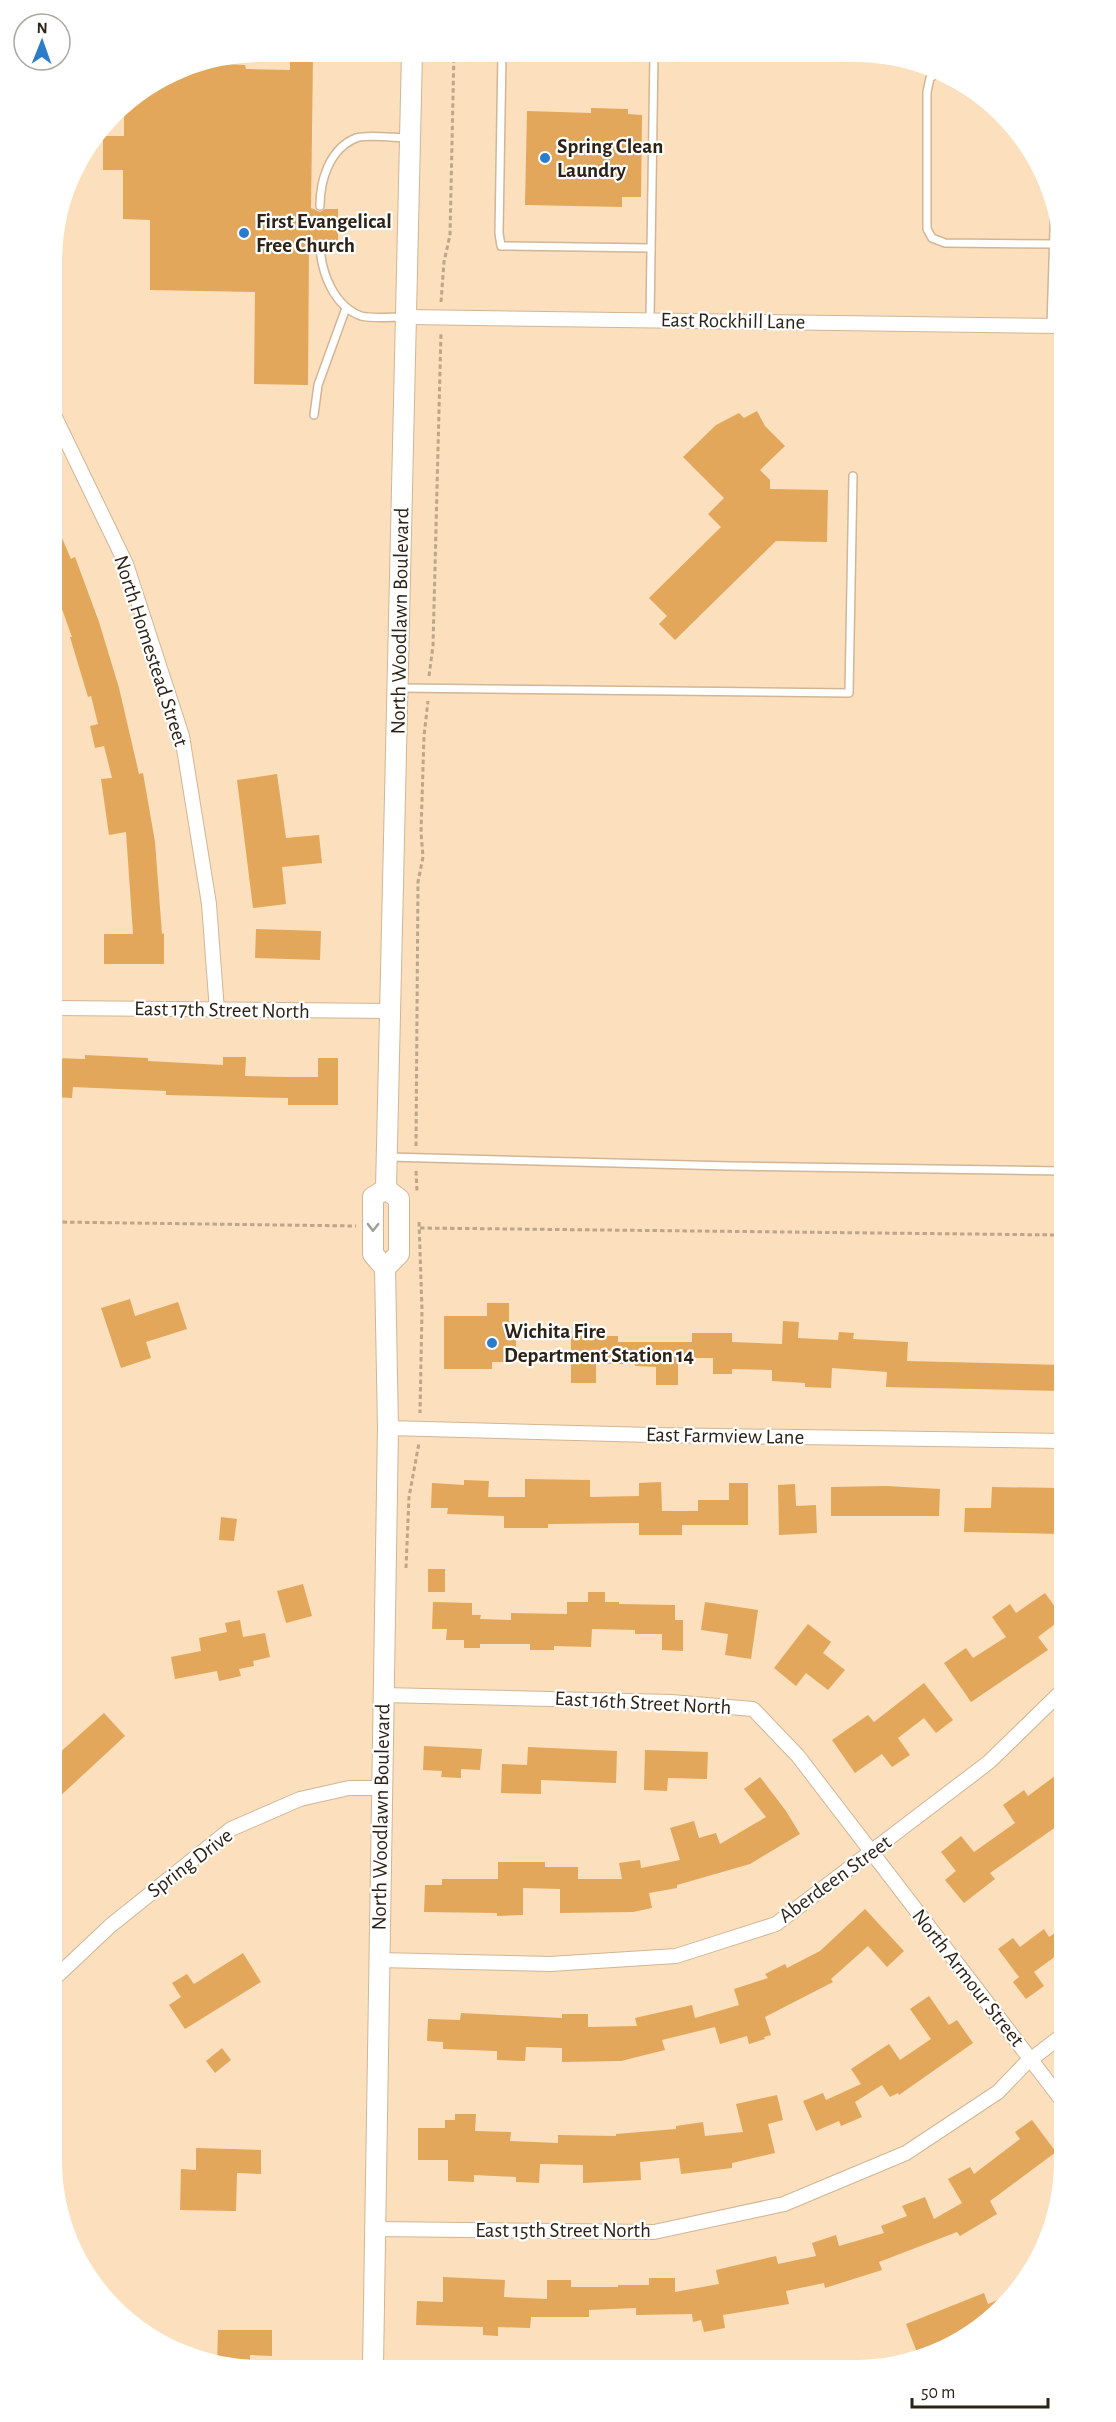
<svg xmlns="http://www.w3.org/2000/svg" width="1116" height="2422" font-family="'Alegreya Sans',sans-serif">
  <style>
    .building { fill: #e2a75a }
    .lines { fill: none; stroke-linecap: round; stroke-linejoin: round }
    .lane-casing { stroke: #d2b594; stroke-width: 10 }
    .street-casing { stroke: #d2b594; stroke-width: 16 }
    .secondary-casing { stroke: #d2b594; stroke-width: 22 }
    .path { stroke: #bda689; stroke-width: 3; stroke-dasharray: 4.5 3; stroke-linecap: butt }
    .lane { stroke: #fff; stroke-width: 7 }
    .street { stroke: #fff; stroke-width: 14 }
    .secondary { stroke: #fff; stroke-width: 20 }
    .oneway { stroke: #a09c96 }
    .poi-dot { fill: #2b7ccb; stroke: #fff; stroke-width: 2 }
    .labels { text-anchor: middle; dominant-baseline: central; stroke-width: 4.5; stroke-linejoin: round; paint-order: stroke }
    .poi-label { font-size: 21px; font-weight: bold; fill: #2d2215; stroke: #fff; text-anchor: start }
    .street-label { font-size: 21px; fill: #2d2215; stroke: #fff }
  </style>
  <rect width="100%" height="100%" fill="#fcdfbc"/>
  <g class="building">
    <path d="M290 55H313L311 208 320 212 325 209H338V246H325L320 242 315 246H309L308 385 254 384 255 292 150 290V220L123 219V170H103V136H124V106L136 95 180 67 199 63 245 65 246 69 290 70Z"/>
    <path d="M591 108 628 109V114L642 115 641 197H622V207L525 205 527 111 591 113Z"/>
    <path d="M757 411 765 426 785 446 760 470 770 480V489L828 490 827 542 776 541 675 640 659 624 667 616 649 598 721 527 708 514 724 498 683 457 716 425 739 413 744 418Z"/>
    <path d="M52 515 71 559 75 557 99 622 119 688 139 774 143 773 155 842 162 934 164 933V964H104V934H133L126 832 109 835 101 779 112 778 104 746 95 748 90 726 98 724 91 696 88 697 70 637H72L53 584Z"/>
    <path d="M277 774 286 838 319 835 322 863 282 867 286 904 253 908 237 780Z"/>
    <path d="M256 929 321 931 320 960 255 958Z"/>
    <path d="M85 1055 148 1058V1061L223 1065V1057H246L245 1076 287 1077H318V1058H338V1105H288V1098L166 1095V1091L73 1087 72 1098 54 1097V1058L85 1059Z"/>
    <path d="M130 1299 135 1316 178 1302 187 1329 146 1342 151 1358 121 1368 101 1308Z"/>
    <path d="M487 1303H509V1322L516 1323V1351L509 1352V1362H492V1369H444V1316H487Z"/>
    <path d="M783 1321 799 1322 798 1338 838 1340 839 1332 854 1333 853 1339 908 1342 907 1361 1062 1365V1391L886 1387 887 1372 832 1368 831 1388 805 1387V1383L772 1381V1370L732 1369V1374H713V1358H678V1385H656V1367L635 1366V1364H596V1383H571V1336H618V1342H692V1333H732V1342L782 1344Z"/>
    <path d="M525 1479 590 1480V1497L639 1496V1483L661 1482 662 1511H698V1500H729V1483H748V1525H682V1535H639V1523L548 1524V1528H504V1516L447 1514 448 1508H431L432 1483 464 1485V1480L489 1481 488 1497H525Z"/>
    <path d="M795 1484 796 1506 816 1505 817 1533 779 1535 778 1485Z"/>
    <path d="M886 1486 940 1489 939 1516H831V1487Z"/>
    <path d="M992 1487 1060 1488 1062 1534 964 1532 965 1508H991Z"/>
    <path d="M221 1517 237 1519 234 1541 219 1540Z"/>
    <rect x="428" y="1569" width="17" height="23"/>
    <path d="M303 1584 312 1616 286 1623 277 1591Z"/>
    <path d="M588 1592H605V1602H619V1604L675 1605V1620H683V1651L662 1650V1634H635V1630L592 1629 591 1647 554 1646V1650H530V1644H480V1648H464V1640H446L447 1629H432L433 1602 472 1603V1615H481L480 1619 511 1620V1613L567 1614V1602H588Z"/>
    <path d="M1045 1593 1063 1618 1038 1637 1048 1650 971 1702 944 1663 966 1648 973 1658 1006 1637 992 1617 1010 1604 1016 1613Z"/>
    <path d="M705 1602 758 1610 751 1659 725 1655 728 1634 701 1630Z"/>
    <path d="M240 1620 243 1637 265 1633 270 1657 253 1661 254 1666 239 1669 241 1676 219 1681 217 1671 175 1679 171 1657 201 1651 199 1638 227 1632 225 1623Z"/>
    <path d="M808 1624 831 1642 823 1653 845 1670 828 1690 806 1673 796 1686 774 1668Z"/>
    <path d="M924 1683 953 1720 936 1733 924 1718 898 1738 910 1755 892 1767 882 1754 855 1773 832 1740 868 1715 874 1722Z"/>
    <path d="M104 1713 125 1736 57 1799V1755Z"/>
    <path d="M424 1746 482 1749 480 1770 461 1769V1778L441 1777 442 1771 423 1770Z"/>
    <path d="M528 1747 617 1751 616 1783 541 1780V1794L501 1793 502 1764 527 1765Z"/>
    <path d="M645 1750 708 1752 707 1779 668 1778 667 1791 644 1790Z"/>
    <path d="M1063 1770V1822L990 1873 995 1879 964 1903 945 1880 956 1871 941 1852 961 1836 974 1852 1015 1823 1003 1805 1024 1790 1028 1796Z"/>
    <path d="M760 1777 786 1811 800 1834 750 1864 677 1885V1888L649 1893 652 1908 633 1912 560 1913V1889L523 1888V1915L497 1916V1913L424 1912 425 1885H442V1879H498V1862H545V1867H578V1879H622L619 1863 640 1860 641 1868 680 1860 670 1828 694 1821 699 1838 716 1833 720 1844 766 1817 744 1789Z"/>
    <path d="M865 1909 904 1951 887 1967 868 1946 831 1979 833 1982 765 2017 771 2035 764 2037 765 2039 749 2044 747 2036 720 2044 715 2027 662 2040 665 2050 621 2061 562 2062V2048L526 2047 525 2061 497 2060V2051L443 2049V2042L427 2041 428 2019 460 2020 461 2013 562 2018V2014H588V2027L637 2026 635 2018 692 2005 695 2018 739 2005 734 1989 768 1978 765 1974 785 1964 787 1968 820 1951Z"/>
    <path d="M1064 1927V1950L1034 1972 1044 1986 1026 1999 1013 1982 1019 1977 998 1949 1013 1938 1020 1947 1044 1929 1049 1937Z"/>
    <path d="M243 1953 261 1982 185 2029 169 2005 181 1997 172 1983 187 1974 194 1984Z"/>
    <path d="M929 1996 949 2025 957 2020 973 2043 899 2095 898 2093 890 2097 882 2085 855 2102 862 2117 841 2126 839 2121 816 2131 803 2101 823 2093 826 2100 861 2084 851 2069 889 2044 900 2060 931 2039 910 2009Z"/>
    <path d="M222 2048 231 2060 215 2073 206 2061Z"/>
    <path d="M777 2095 783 2120 768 2124 775 2153 732 2163V2168L681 2174 679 2158 640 2162 641 2180 583 2183V2165L540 2164 539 2183 516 2182V2177L474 2175V2182L448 2181V2160H418V2128H445V2120H455V2114H476L475 2131 511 2132 510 2141 558 2143V2135L616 2136V2134L676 2129V2126L703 2122 705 2136 743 2132 736 2104Z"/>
    <path d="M1032 2120 1056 2152 990 2201 997 2214 960 2236 957 2232 879 2262 882 2270 825 2288 824 2283 786 2291 789 2304 723 2315 725 2328 704 2332 701 2320 693 2322 692 2314 636 2315V2308L589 2310V2317H531L530 2328 498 2327V2336L483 2335V2327L416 2325 417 2301 443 2302V2277L505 2280 504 2297 547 2299V2280H571V2287H618V2285H649V2278H675V2292L719 2284 716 2270 776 2256 778 2264 816 2256 812 2243 836 2235 839 2246 884 2233 881 2226 907 2216 902 2206 925 2197 934 2219 962 2203 948 2179 970 2167 974 2174 1020 2139 1015 2132Z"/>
    <path d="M196 2148 261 2150V2174L237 2173 236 2211 180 2210 181 2169 196 2170Z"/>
    <path d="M1019 2291 1013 2300 972 2336 920 2360 906 2324 984 2293 988 2304Z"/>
    <path d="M218 2330H272V2356L250 2355V2367H220L217 2366Z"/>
  </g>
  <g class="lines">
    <defs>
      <g id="lane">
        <path d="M502 53 499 233 501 246 651 248"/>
        <path d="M936 74 930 78 927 92V229L932 238 945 243 1058 244"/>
        <path d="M320 206C320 181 329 149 356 138 367 134 395 138 408 138"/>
        <path d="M320 248C322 274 334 306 361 316 373 319 391 317 403 317"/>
        <path d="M650 319 654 53"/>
        <path d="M1051 326 1055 199"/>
        <path d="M314 415 318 385 346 308"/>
        <path d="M401 688 849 693 853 476"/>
        <path d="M389 1157 730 1166 1061 1171"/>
      </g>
      <g id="street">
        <path d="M407 317 1058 326"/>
        <path d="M52 411 126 564 182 736 209 904 217 1011"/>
        <path d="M54 1008 390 1011"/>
        <path d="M388 1428 652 1435 1062 1441"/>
        <path d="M383 1695 671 1702 753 1709 798 1756 1064 2103"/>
        <path d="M378 1960 550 1964 676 1956 776 1924 989 1762 1063 1690"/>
        <path d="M57 1976 110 1926 231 1829 300 1799 349 1788H381"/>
        <path d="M375 2229 654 2232 784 2204 906 2153 998 2092 1025 2064 1064 2034"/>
      </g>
      <g id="secondary">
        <path d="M386 1189 412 52"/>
        <path d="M385 1268 399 1254V1199L386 1189"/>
        <path d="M373 2366 388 1428 385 1268 373 1254V1197L386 1189"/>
      </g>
    </defs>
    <use href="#lane" class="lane-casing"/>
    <use href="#street" class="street-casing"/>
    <use href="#secondary" class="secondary-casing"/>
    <g class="path">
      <path d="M441 302 444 262 450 235 454 52"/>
      <path d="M429 676 433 646 441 332"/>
      <path d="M416 1146 418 882 423 857 421 832 424 736 428 701"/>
      <path d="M416 1171 417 1191"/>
      <path d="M55 1222 356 1226"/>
      <path d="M419 1222 422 1310 420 1413"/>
      <path d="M420 1228 1061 1235"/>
      <path d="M406 1568 409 1497 419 1443"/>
    </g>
    <use href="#lane" class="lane"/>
    <use href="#street" class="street"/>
    <use href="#secondary" class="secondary"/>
  </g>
  <defs><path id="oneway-chevron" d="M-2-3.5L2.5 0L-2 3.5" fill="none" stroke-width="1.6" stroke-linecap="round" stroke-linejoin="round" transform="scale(1.5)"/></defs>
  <use class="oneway" href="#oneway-chevron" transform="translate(373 1227) rotate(91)"/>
  <g class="poi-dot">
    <circle cx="545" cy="158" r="6"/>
    <circle cx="244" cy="233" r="6"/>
    <circle cx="492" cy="1343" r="6"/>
  </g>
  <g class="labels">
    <g class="poi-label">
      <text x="557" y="146">Spring Clean<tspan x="557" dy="24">Laundry</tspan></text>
      <text x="256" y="221">First Evangelical<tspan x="256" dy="24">Free Church</tspan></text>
      <text x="504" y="1331">Wichita Fire<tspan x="504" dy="24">Department Station 14</tspan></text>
    </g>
    <g class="street-label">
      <text transform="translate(733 321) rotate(1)">East Rockhill Lane</text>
      <text transform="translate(400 621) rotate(-89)">North Woodlawn Boulevard</text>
      <text transform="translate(151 651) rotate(72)">North Homestead Street</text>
      <text transform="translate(222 1010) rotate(1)">East 17th Street North</text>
      <text transform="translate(725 1436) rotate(1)">East Farmview Lane</text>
      <text transform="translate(643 1703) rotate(3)">East 16th Street North</text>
      <text transform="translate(381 1817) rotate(-89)">North Woodlawn Boulevard</text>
      <text transform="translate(190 1863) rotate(-37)">Spring Drive</text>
      <text transform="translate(835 1879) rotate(-36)">Aberdeen Street</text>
      <text transform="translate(968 1978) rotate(52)">North Armour Street</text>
      <text x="563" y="2230">East 15th Street North</text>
    </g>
  </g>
  <path d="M0 0H1116V2422H0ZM261 62H855A199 199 0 0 1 1054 261V2161A199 199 0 0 1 855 2360H261A199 199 0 0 1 62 2161V261A199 199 0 0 1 261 62Z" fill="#fff" fill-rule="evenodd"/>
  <g transform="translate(42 42) rotate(1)"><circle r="28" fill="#ffffff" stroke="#aba7a1" stroke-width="1.5"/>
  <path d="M0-4.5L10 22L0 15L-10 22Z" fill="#2b7ccb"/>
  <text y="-9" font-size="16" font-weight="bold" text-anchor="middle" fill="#2d2215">N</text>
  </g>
  <path d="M912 2398v9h136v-9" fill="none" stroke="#2d2215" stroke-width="3"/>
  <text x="921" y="2398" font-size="18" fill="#2d2215" stroke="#ffffff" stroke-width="4.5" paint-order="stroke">50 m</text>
</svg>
